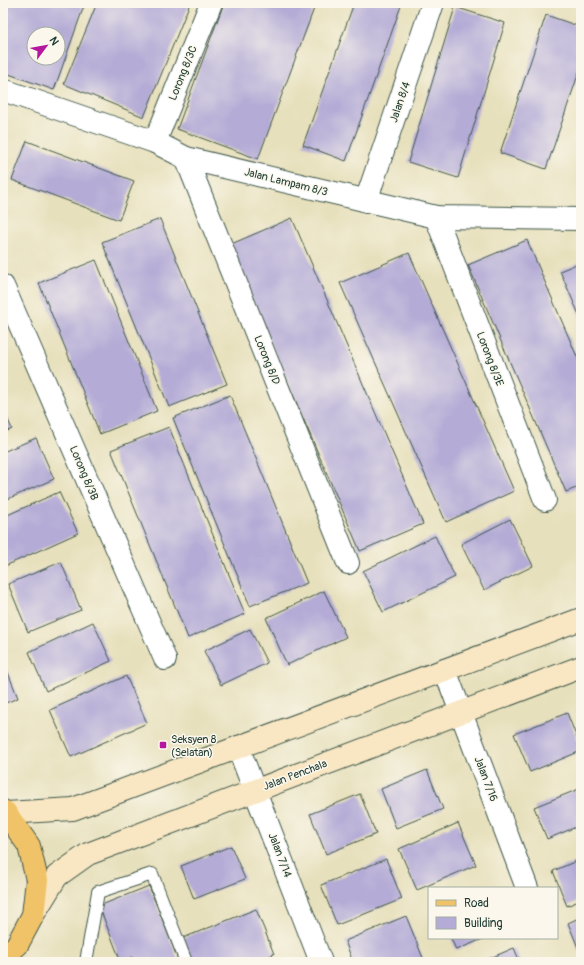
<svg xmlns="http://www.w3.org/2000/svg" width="584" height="965" font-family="Pangolin,sans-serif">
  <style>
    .building { fill: #b4abd6; fill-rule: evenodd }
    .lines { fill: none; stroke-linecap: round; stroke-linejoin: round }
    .service-casing { stroke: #3d5548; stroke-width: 14 }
    .minor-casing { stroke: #3d5548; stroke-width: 24 }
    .secondary-casing { stroke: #3d5548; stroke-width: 24 }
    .primary-casing { stroke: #3d5548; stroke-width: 24 }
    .service { stroke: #fff; stroke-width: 12 }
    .minor { stroke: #fff; stroke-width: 22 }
    .secondary { stroke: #f9e7c3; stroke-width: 22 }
    .primary { stroke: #f1c369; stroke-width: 22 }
    .poi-dot { fill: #b5179e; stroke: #fbf7ec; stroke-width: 1.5 }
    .labels { text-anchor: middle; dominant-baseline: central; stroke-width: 3; stroke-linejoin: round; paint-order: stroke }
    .street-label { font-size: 11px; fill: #1f3d34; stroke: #fbf7ec }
    .poi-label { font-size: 11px; fill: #1f3d34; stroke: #fbf7ec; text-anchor: start }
  </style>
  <rect width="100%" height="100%" fill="#fbf7ec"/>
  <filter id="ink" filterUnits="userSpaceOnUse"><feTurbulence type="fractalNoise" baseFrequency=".025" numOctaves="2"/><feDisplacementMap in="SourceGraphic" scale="8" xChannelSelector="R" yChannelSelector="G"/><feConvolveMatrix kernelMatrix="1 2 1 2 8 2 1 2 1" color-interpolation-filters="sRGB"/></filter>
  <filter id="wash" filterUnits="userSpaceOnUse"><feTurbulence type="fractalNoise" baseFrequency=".012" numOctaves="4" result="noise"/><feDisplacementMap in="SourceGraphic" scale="16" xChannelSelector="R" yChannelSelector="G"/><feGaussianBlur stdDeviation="0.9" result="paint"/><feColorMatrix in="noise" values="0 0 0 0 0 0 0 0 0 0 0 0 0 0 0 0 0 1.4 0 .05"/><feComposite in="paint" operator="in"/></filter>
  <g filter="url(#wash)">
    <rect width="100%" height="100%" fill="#e7e0bc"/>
    <g id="blocks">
      <g class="building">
        <path d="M3 3H85L54 90 3 72ZM34 34H58V58H34Z"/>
        <path d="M97 3H190L144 117 64 84Z"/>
        <path d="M224 3H316L258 159 177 129Z"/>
        <path d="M354 3H402L346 161 303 145Z"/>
        <path d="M455 7 505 23 458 178 408 162Z"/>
        <path d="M546 15 581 27V66L546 169 500 153Z"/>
        <path d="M27 141 134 181 119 220 12 180Z"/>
        <path d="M292 218 423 524 360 551 229 245Z"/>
        <path d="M160 219 227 384 169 407 102 242Z"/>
        <path d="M527 240 581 366V486L566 492 468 265Z"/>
        <path d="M409 253 514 491 446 522 340 283Z"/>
        <path d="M96 260 157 411 100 434 39 283Z"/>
        <path d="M581 262V319L560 271Z"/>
        <path d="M230 395 307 583 250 606 173 418Z"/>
        <path d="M3 409 12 429 3 433Z"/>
        <path d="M169 427 245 614 188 638 111 450Z"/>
        <path d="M36 438 54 479 3 501V452Z"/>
        <path d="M59 492 78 533 5 566 3 562V517Z"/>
        <path d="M510 519 533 566 484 590 461 544Z"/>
        <path d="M435 536 455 577 383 612 363 571Z"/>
        <path d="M61 562 81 610 28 632 8 584Z"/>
        <path d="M324 591 346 637 287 665 266 618Z"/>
        <path d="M93 622 111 661 46 691 29 652Z"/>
        <path d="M250 629 267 663 221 685 204 651Z"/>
        <path d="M3 660 18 698 3 704Z"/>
        <path d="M126 676 147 723 71 757 50 710Z"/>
        <path d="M567 713 581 748V751L530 772 514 734Z"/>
        <path d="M427 770 443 809 396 828 381 789Z"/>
        <path d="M579 789 581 794V825L547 839 534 807Z"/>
        <path d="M360 794 376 834 326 854 310 814Z"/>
        <path d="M458 823 476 865 417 890 399 849Z"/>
        <path d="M231 846 245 879 194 899 181 866Z"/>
        <path d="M386 859 402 899 337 925 321 885Z"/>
        <path d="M581 859V900L567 906 553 871Z"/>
        <path d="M149 886 179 962H134L132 957 121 962 99 906Z"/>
        <path d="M256 909 274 954 255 962H193L183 938Z"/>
        <path d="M406 916 423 958 414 962H353L345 941Z"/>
        <path d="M581 917V955L568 923Z"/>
        <path d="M451 938H485L456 950Z"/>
        <path d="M514 948 520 962H481Z"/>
      </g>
    </g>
  </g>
  <g filter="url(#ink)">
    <use href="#blocks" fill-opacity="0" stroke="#3d5548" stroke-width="1"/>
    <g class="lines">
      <defs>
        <path id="service" d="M86 962 98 892 152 874 186 962"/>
        <g id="minor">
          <path d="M3 90 155 142 186 158 436 217 581 219"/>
          <path d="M155 142 211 3"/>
          <path d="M186 158 348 563"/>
          <path d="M366 201 433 3"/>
          <path d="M436 217 545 500"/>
          <path d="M3 286 165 659"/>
          <path d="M445 670 527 888"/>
          <path d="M238 747 321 962"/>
        </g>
        <g id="secondary">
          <path d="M6 813 73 809 581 619"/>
          <path d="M33 915 57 876 88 854 581 667"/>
        </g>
        <path id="primary" d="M3 811 6 813 29 846 37 880 33 915 17 945 3 958"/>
      </defs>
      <use href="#service" class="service-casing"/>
      <use href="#minor" class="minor-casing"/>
      <use href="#secondary" class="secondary-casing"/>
      <use href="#primary" class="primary-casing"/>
      <use href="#service" class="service"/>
      <use href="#minor" class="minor"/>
      <use href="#secondary" class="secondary"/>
      <use href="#primary" class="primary"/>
    </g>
  </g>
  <rect class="poi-dot" x="159" y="741" width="8" height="8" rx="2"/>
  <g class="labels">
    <g class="street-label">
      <text transform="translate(183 73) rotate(-68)">Lorong 8/3C</text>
      <text transform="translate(400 102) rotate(-71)">Jalan 8/4</text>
      <text transform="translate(286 182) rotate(14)">Jalan Lampam 8/3</text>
      <text transform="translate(490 359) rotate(69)">Lorong 8/3E</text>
      <text transform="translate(267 360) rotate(68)">Lorong 8/D</text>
      <text transform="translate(84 473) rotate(67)">Lorong 8/3B</text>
      <text transform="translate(295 775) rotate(-21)">Jalan Penchala</text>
      <text transform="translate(486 779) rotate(69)">Jalan 7/16</text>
      <text transform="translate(280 855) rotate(69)">Jalan 7/14</text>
    </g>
    <g class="poi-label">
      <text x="171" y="739">Seksyen 8<tspan x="171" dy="13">(Selatan)</tspan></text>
    </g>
  </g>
  <rect width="584" height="965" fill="none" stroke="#fbf7ec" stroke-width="16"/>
  <rect x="428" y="887" width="130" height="52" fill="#fbf7ec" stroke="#a3ada2"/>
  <rect x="436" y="900" width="20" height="6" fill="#f1c369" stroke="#a3ada2"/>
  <text x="464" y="907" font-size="12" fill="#1f3d34">Road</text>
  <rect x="436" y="917" width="20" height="12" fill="#b4abd6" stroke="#a3ada2"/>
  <text x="464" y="927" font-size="12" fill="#1f3d34">Building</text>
  <g transform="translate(46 46) rotate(58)"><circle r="19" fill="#fbf7ec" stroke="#a3ada2"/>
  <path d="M0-3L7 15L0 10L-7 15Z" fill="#b5179e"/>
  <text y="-6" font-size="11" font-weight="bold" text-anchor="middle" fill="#1f3d34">N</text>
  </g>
</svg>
